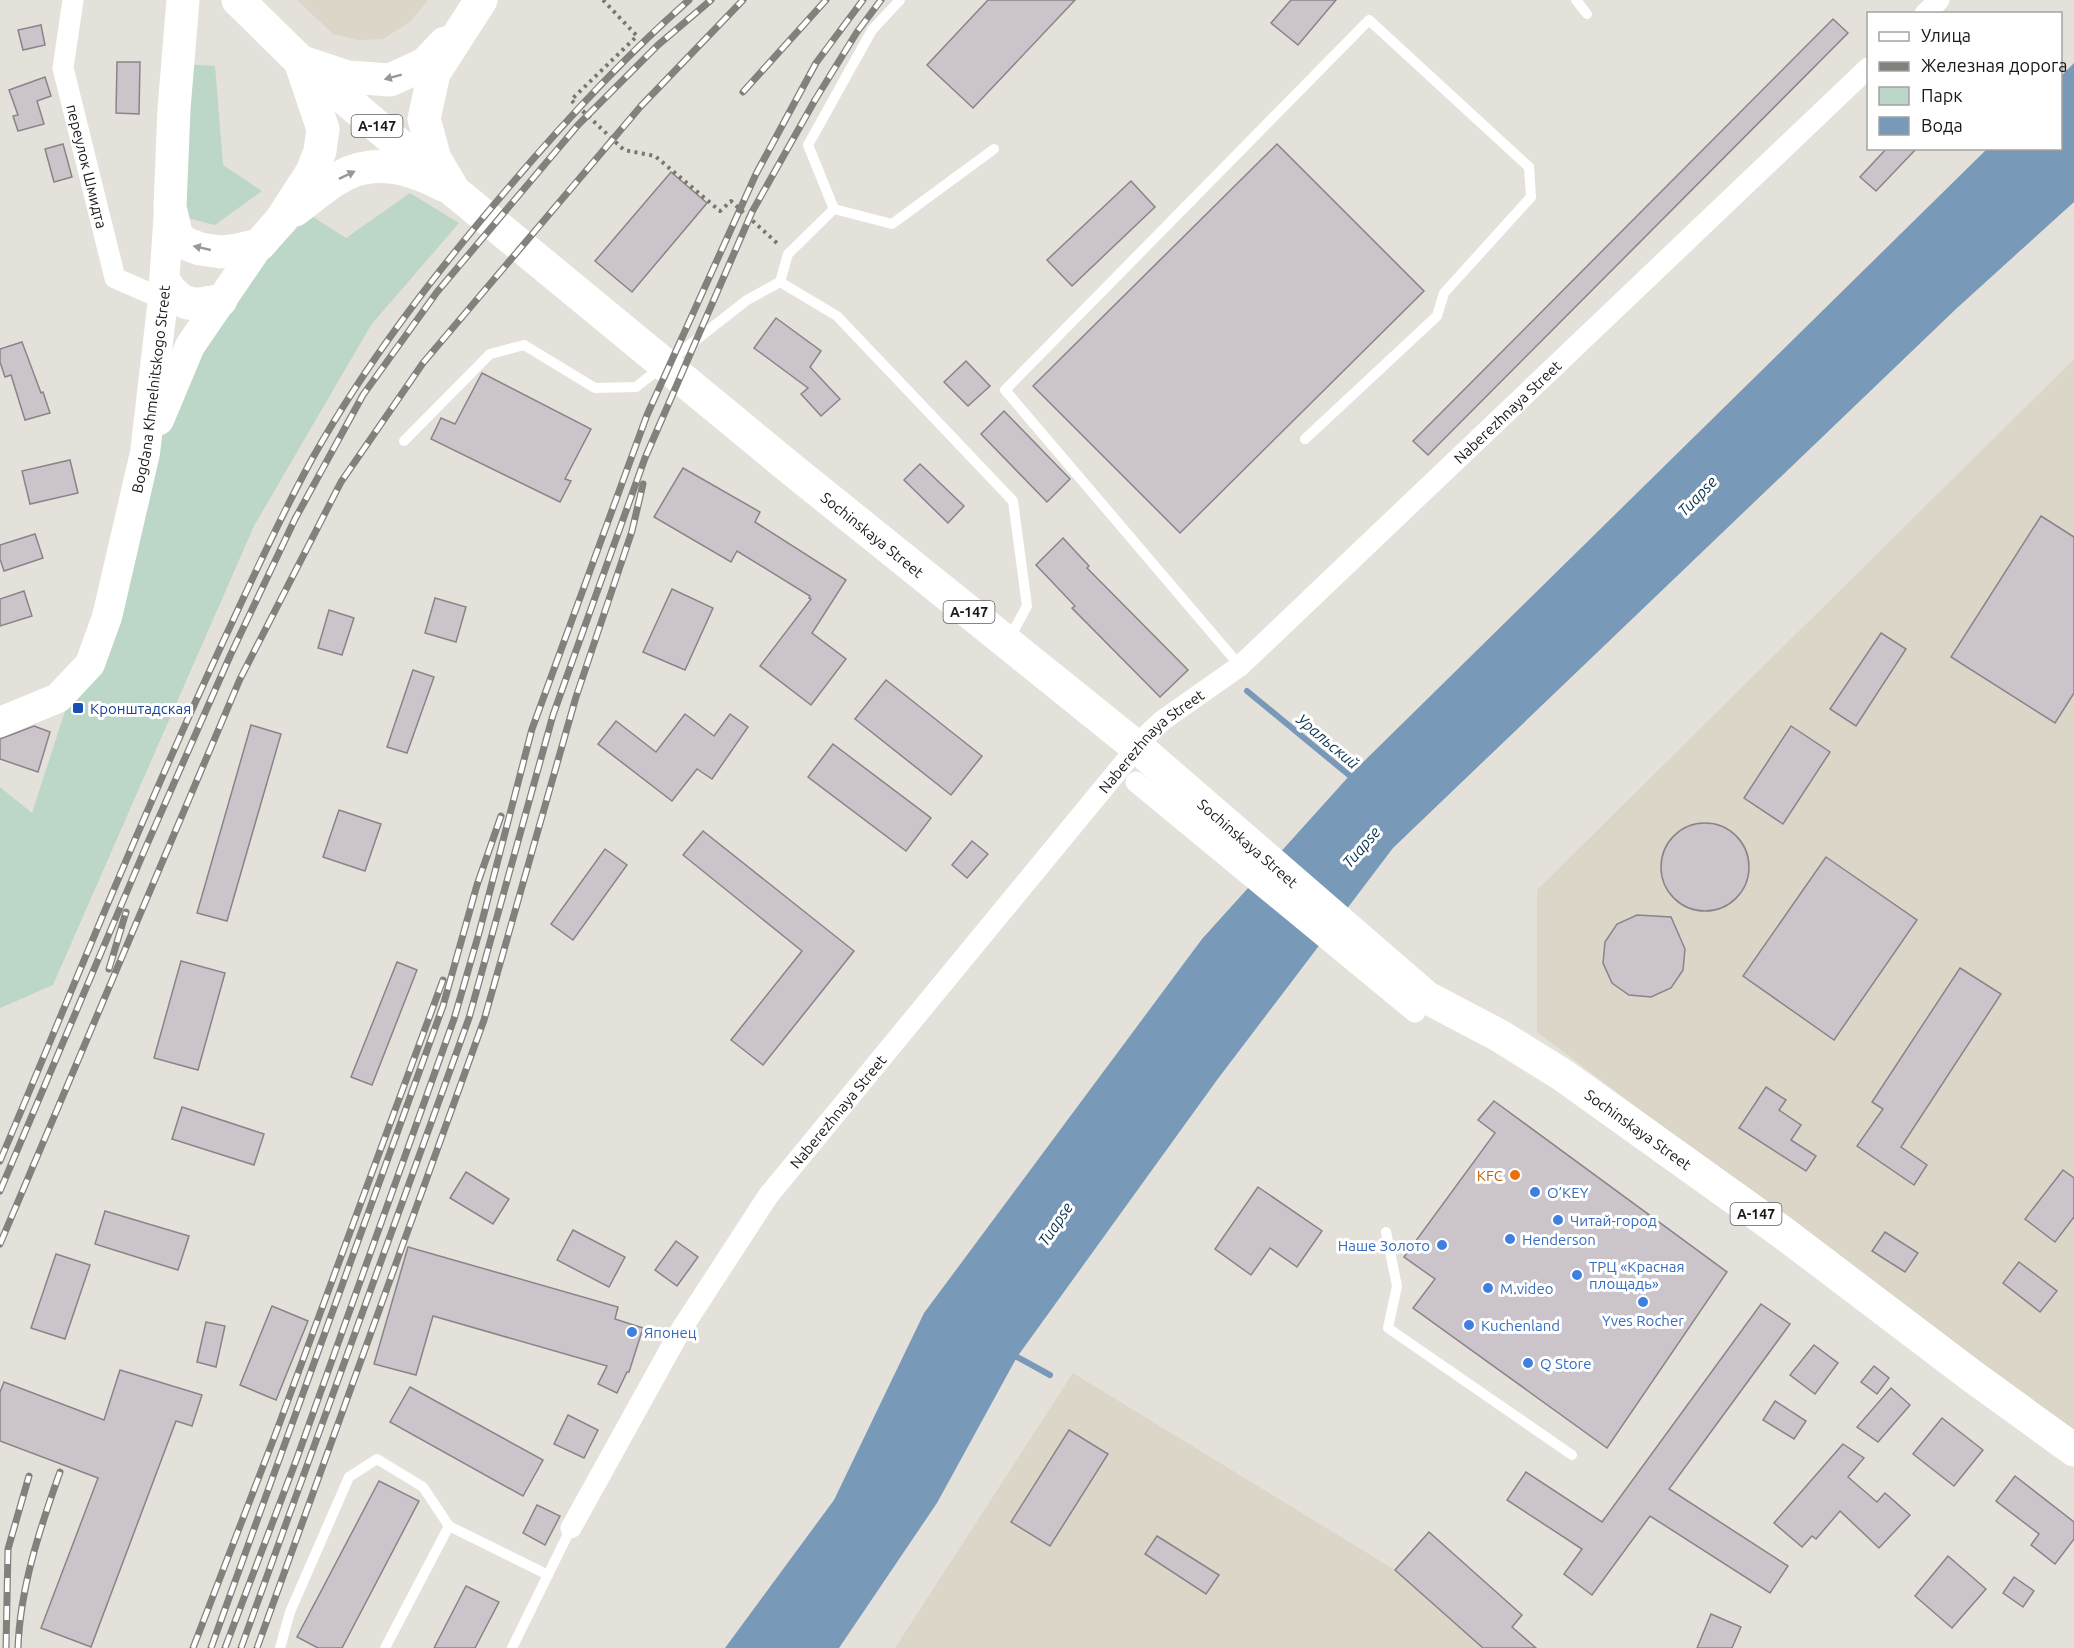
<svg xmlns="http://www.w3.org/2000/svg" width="2074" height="1648" font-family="Ubuntu,sans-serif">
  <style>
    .built { fill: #dbd6c8 }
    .green { fill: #bcd6c7 }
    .water { fill: #7899b7 }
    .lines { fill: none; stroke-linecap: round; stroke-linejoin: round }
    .stream { stroke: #7899b7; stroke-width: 6 }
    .building { fill: #cbc5cb; stroke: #898489; stroke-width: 1.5 }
    .path { stroke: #787671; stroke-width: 4; stroke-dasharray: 3 4.5; stroke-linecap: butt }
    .service { stroke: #fff; stroke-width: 10 }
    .minor { stroke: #fff; stroke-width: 21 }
    .secondary { stroke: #fff; stroke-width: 30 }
    .primary { stroke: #fff; stroke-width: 33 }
    .trunk { stroke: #fff; stroke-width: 33 }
    .rail-casing { stroke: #83817c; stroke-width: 7 }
    .rail { stroke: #fff; stroke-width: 4.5; stroke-dasharray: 14; stroke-linecap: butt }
    .oneway { fill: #989897 }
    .transit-dot { fill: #1a4fb4; stroke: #fff; stroke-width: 2 }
    .food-dot { fill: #e8710a; stroke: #fff; stroke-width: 2 }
    .shop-dot { fill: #3f7fe0; stroke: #fff; stroke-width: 2 }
    .labels { text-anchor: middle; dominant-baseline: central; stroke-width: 6; stroke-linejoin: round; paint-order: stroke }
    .shield { fill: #fff; stroke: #5f5e5d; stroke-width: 1.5 }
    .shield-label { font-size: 14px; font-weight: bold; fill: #1a1917 }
    .street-label { font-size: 15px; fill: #1a1917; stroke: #fff }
    .transit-label { font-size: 15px; fill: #164399; stroke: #fff; text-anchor: start }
    .food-label { font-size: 15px; fill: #c56008; stroke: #fff; text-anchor: end }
    .shop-label { font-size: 15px; fill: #366cbe; stroke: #fff; text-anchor: start }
    .water-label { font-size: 16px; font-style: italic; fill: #0b3453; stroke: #fff }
  </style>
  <rect width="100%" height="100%" fill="#e4e1da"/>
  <g class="built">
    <path d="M297 0H428L410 22 383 39 358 40 333 34Z"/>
    <path d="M2074 359V1437L1537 1032V890Z"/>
    <path d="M1073 1373 1395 1570 1483 1648H895Z"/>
  </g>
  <g class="green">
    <path d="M183 64 215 66 223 165 262 191 215 225 179 216Z"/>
    <path d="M410 193 459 223 371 325 254 526 53 985 0 1008V787L32 813 66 708 154 456 198 347 257 268 310 215 346 238Z"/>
  </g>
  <path class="water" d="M2074 63V202L1957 308 1393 848 1217 1080 1017 1357 937 1503 839 1648H725L834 1500 924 1313 1202 939 1350 775 1987 149 2060 148 2061 76Z"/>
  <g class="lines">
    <g class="stream">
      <path d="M1247 691 1355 780"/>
      <path d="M1017 1357 1050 1375"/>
    </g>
  </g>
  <g class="building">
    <path d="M988 0H1075L973 108 927 65Z"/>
    <path d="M1291 0H1336L1298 45 1271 23Z"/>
    <path d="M1833 19 1848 33 1428 455 1413 441Z"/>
    <path d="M41 25 45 45 23 50 18 30Z"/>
    <path d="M117 62H140L139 114 116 113Z"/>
    <path d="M45 77 51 96 37 101 44 124 18 131 13 116 18 115 9 90Z"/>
    <path d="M63 144 72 177 54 182 45 149Z"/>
    <path d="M1277 144 1424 291 1180 533 1033 386Z"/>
    <path d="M1887 148H1917L1876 191 1860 177Z"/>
    <path d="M671 172 707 203 632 292 595 261Z"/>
    <path d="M1131 181 1155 207 1072 286 1047 260Z"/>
    <path d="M776 318 821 351 810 367 840 399 821 416 801 394 808 388 754 348Z"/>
    <path d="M22 342 41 393 43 392 50 413 25 420 11 375 5 377 0 362V349Z"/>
    <path d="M966 361 990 386 968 406 944 382Z"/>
    <path d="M482 373 591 429 565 479 571 481 560 502 431 439 441 418 455 424Z"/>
    <path d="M1004 411 1070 479 1047 502 981 434Z"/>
    <path d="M70 460 78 493 30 504 22 471Z"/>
    <path d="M920 464 964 506 948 523 904 480Z"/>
    <path d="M683 468 760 512 755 522 846 580 812 633 846 659 811 705 760 666 811 599 809 598 810 596 737 551 731 562 654 517Z"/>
    <path d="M2041 516 2074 537V693L2055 723 1951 657Z"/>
    <path d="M35 534 43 558 4 571 0 559V545Z"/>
    <path d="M1063 538 1089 566 1087 568 1188 670 1160 697 1072 608 1075 606 1036 565Z"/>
    <path d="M672 589 713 608 685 670 643 652Z"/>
    <path d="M24 591 32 616 0 626V599Z"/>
    <path d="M435 598 466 607 456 642 425 633Z"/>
    <path d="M329 610 354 618 342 655 318 648Z"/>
    <path d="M1881 633 1906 649 1856 726 1830 709Z"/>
    <path d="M413 670 434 677 407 753 387 747Z"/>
    <path d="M886 680 982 756 951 795 855 719Z"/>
    <path d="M685 714 714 736 730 714 748 727 712 779 697 769 672 801 598 744 616 721 656 752Z"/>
    <path d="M251 725 281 734 227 921 197 913Z"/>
    <path d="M34 726 50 732 38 772 0 759V739Z"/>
    <path d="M1791 726 1830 752 1783 824 1744 798Z"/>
    <path d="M833 744 931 818 906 851 808 777Z"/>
    <path d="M339 810 381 824 365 871 323 857Z"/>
    <circle cx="1705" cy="867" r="44"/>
    <path d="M703 831 854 951 763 1065 731 1040 802 951 683 855Z"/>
    <path d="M972 841 988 854 967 878 952 865Z"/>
    <path d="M605 849 627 865 573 940 551 924Z"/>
    <path d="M1826 857 1917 920 1834 1040 1743 976Z"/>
    <path d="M1637 915 1671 917 1685 949 1683 970 1671 988 1651 997 1629 995 1612 983 1603 963 1605 942 1617 924Z"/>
    <path d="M181 961 225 973 198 1070 154 1058Z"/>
    <path d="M397 962 417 970 372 1085 351 1077Z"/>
    <path d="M1960 968 2001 994 1901 1147 1927 1165 1914 1185 1857 1146 1883 1109 1872 1102Z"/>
    <path d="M1766 1087 1786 1100 1779 1110 1801 1125 1791 1140 1816 1156 1806 1171 1739 1128Z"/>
    <path d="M1494 1101 1727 1272 1607 1448 1413 1308 1435 1279 1404 1257 1495 1133 1478 1120Z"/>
    <path d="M182 1107 264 1134 254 1165 172 1139Z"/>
    <path d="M2063 1170 2074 1178V1217L2055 1242 2025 1219Z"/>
    <path d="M466 1172 509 1199 493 1224 450 1198Z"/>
    <path d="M1258 1187 1322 1231 1297 1267 1270 1248 1251 1275 1215 1249Z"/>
    <path d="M105 1211 189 1236 178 1270 95 1244Z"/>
    <path d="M573 1230 625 1257 609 1287 557 1260Z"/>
    <path d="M1885 1232 1918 1253 1905 1272 1872 1251Z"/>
    <path d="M676 1241 698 1257 677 1286 655 1270Z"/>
    <path d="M408 1247 618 1307 615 1319 643 1328 629 1372H627L617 1393 598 1384 607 1366 433 1316 416 1375 374 1364Z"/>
    <path d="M56 1254 90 1265 65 1339 31 1328Z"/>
    <path d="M2019 1262 2057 1291 2040 1312 2003 1283Z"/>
    <path d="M1761 1304 1790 1324 1669 1489 1788 1566 1770 1593 1650 1516 1592 1595 1564 1574 1582 1549 1507 1500 1526 1472 1602 1522Z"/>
    <path d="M272 1306 308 1321 276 1400 240 1385Z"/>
    <path d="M206 1322 225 1326 216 1367 197 1362Z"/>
    <path d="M1814 1345 1838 1363 1815 1394 1790 1375Z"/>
    <path d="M1874 1366 1889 1378 1877 1394 1861 1382Z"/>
    <path d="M120 1370 202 1395 192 1426 176 1421 91 1647 41 1628 98 1478 0 1441V1392L4 1382 104 1420Z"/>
    <path d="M410 1387 543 1460 523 1496 390 1422Z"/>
    <path d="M1891 1388 1910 1405 1878 1442 1857 1427Z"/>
    <path d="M1775 1401 1806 1421 1794 1439 1763 1420Z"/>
    <path d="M568 1415 598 1430 584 1458 554 1444Z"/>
    <path d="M1942 1418 1983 1450 1954 1486 1913 1454Z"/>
    <path d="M1069 1430 1108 1454 1050 1546 1011 1522Z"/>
    <path d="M1843 1444 1864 1458 1848 1477 1877 1502 1885 1493 1910 1515 1879 1548 1840 1511 1816 1539 1812 1536 1802 1547 1774 1523Z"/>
    <path d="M2015 1476 2074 1522V1539L2055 1564 2031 1545 2039 1534 1996 1501Z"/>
    <path d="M379 1481 419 1501 342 1648H318L297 1637Z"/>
    <path d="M537 1505 560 1516 545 1545 523 1533Z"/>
    <path d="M1429 1532 1522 1615 1512 1627 1536 1648H1483L1395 1570Z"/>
    <path d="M1157 1536 1219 1575 1206 1594 1145 1554Z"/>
    <path d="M1948 1556 1986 1589 1952 1628 1915 1596Z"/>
    <path d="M2014 1577 2034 1591 2023 1607 2003 1593Z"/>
    <path d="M466 1586 499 1602 475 1648H434Z"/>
    <path d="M1711 1614 1741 1627 1732 1648H1697Z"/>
  </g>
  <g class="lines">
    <path class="path" d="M603 0 637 36 571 100 624 150 655 156 720 211 731 201 778 244"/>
    <g class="service">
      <path d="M1576 0 1587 14"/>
      <path d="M834 209 892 224 994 149"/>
      <path d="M780 282 788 254 834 209 808 145 872 30 900 0"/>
      <path d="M404 441 490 354 524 345 595 388 636 387 747 300 780 282 837 316 1013 501 1027 606 1008 641"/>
      <path d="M1240 666 1005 390 1369 20 1529 167 1531 197 1444 293 1437 316 1305 439"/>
      <path d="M1386 1232 1397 1286 1388 1328 1572 1455"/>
      <path d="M280 1648 290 1612 349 1477 377 1459 423 1487 449 1526 548 1575"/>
      <path d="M385 1648 449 1526"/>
      <path d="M512 1648 571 1528"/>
    </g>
    <g class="minor">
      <path id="s1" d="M73 0 63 68 115 278 163 299"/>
      <path d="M1925 14 1939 0"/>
      <path d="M1136 782 1415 1012"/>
      <path id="s2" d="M571 1528 679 1333 768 1196 1148 734 1163 720 1240 666 1868 68"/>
    </g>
    <g class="secondary">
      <path d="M159 420 190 346 259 245"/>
      <path id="s3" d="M0 722 58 698 90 664 107 617 145 453 163 299 169 210"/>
    </g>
    <g class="primary">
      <path d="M183 0 174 109 170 207 177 237 187 244 200 249 221 252 237 250 259 245 281 220 312 172 320 151 323 129 300 61"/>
      <path d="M302 62 347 77 390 80 425 64 445 43"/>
      <path d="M454 191 435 159 424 119 434 73 481 0"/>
      <path d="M295 210C313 197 332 179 353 171 384 160 417 171 443 185"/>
      <path d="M165 283C181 307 194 307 221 300"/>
    </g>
    <path class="trunk" id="s4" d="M238 0 300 61 454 191 795 472 1143 752 1426 997 1500 1036 1564 1076 1782 1232 1972 1376 2074 1450"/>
    <defs>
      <g id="rail">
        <path d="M743 92 826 0"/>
        <path d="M109 969 126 912"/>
        <path d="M0 1161C73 988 143 814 222 644 251 582 279 519 312 459 367 361 436 272 509 187 565 121 624 57 689 0"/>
        <path d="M0 1191 145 849 230 656 295 519 363 395 437 292 578 125 658 45 711 0"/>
        <path d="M0 1244 240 679 341 482 423 363 641 106 743 0"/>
        <path d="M6 1648 8 1549 29 1476"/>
        <path d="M18 1648C20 1588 40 1528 60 1472"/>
        <path d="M193 1648 277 1430 443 980"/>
        <path d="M211 1648 443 1006 477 885 501 816"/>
        <path d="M225 1648 297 1458 454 1019 479 933 532 729 647 415 756 174 816 63 863 0"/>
        <path d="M241 1648 469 1018 553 715 645 458 752 212 815 100 857 32 881 0"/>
        <path d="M257 1648 484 1020 576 697 632 531 643 484"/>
      </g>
    </defs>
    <use href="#rail" class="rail-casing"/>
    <use href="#rail" class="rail"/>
  </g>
  <defs><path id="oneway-solid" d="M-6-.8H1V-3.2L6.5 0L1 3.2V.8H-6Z" transform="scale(1.5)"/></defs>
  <g class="oneway">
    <use href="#oneway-solid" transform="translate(393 77) rotate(165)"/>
    <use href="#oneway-solid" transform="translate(347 175) rotate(-26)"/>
    <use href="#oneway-solid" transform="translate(202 248) rotate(-167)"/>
  </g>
  <rect class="transit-dot" x="72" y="702" width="12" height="12" rx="3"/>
  <circle class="food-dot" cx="1515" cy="1175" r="6"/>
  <g class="shop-dot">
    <circle cx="1535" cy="1192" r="6"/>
    <circle cx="1558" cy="1220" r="6"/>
    <circle cx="1510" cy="1239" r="6"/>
    <circle cx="1442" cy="1245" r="6"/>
    <circle cx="1577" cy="1275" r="6"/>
    <circle cx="1488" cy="1288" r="6"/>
    <circle cx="1643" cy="1302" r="6"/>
    <circle cx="1469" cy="1325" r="6"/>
    <circle cx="632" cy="1332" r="6"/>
    <circle cx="1528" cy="1363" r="6"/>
  </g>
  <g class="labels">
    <g class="shield">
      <rect x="351.5" y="115" width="51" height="22" rx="4.5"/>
      <rect x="943.5" y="601" width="51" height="22" rx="4.5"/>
      <rect x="1730.5" y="1203" width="51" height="22" rx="4.5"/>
    </g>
    <g class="shield-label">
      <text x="377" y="126">А-147</text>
      <text x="969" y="612">А-147</text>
      <text x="1756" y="1214">А-147</text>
    </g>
    <g class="street-label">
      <text stroke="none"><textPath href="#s1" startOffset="170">переулок Шмидта</textPath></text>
      <text stroke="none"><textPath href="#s3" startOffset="392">Bogdana Khmelnitskogo Street</textPath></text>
      <text stroke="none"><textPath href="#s2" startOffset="1468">Naberezhnaya Street</textPath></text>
      <text stroke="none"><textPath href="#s4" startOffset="830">Sochinskaya Street</textPath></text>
      <text stroke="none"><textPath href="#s2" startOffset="982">Naberezhnaya Street</textPath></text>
      <text stroke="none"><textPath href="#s4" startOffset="1316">Sochinskaya Street</textPath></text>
      <text stroke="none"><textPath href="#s2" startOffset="496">Naberezhnaya Street</textPath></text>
      <text stroke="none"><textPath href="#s4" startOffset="1802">Sochinskaya Street</textPath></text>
    </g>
    <g class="transit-label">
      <text x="90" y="708">Кронштадская</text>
    </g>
    <g class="food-label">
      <text x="1503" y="1175">KFC</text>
    </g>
    <g class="shop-label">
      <text x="1547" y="1192">O’KEY</text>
      <text x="1570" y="1220">Читай-город</text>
      <text x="1522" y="1239">Henderson</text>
      <text x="1430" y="1245" text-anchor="end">Наше Золото</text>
      <text x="1589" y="1266">ТРЦ «Красная<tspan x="1589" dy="17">площадь»</tspan></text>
      <text x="1500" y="1288">M.video</text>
      <text x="1643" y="1320" text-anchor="middle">Yves Rocher</text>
      <text x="1481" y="1325">Kuchenland</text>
      <text x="644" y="1332">Японец</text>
      <text x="1540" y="1363">Q Store</text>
    </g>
    <g class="water-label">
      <text transform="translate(1697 496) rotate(-46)">Tuapse</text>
      <text transform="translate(1328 741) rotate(40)">Уральский</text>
      <text transform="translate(1361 847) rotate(-49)">Tuapse</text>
      <text transform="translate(1055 1224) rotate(-56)">Tuapse</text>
    </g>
  </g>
  <rect x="1867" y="12" width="195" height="138" fill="#ffffff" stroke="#a3a3a2" stroke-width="1.5"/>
  <rect x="1879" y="32" width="30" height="9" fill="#ffffff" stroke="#a3a3a2" stroke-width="1.5"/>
  <text x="1921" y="42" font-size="18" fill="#1a1917">Улица</text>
  <rect x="1879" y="62" width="30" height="9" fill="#83817c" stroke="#a3a3a2" stroke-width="1.5"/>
  <text x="1921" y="72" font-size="18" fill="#1a1917">Железная дорога</text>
  <rect x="1879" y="87" width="30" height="18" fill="#bcd6c7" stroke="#a3a3a2" stroke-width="1.5"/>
  <text x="1921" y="102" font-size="18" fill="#1a1917">Парк</text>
  <rect x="1879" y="117" width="30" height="18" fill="#7899b7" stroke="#a3a3a2" stroke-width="1.5"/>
  <text x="1921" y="132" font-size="18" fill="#1a1917">Вода</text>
</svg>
